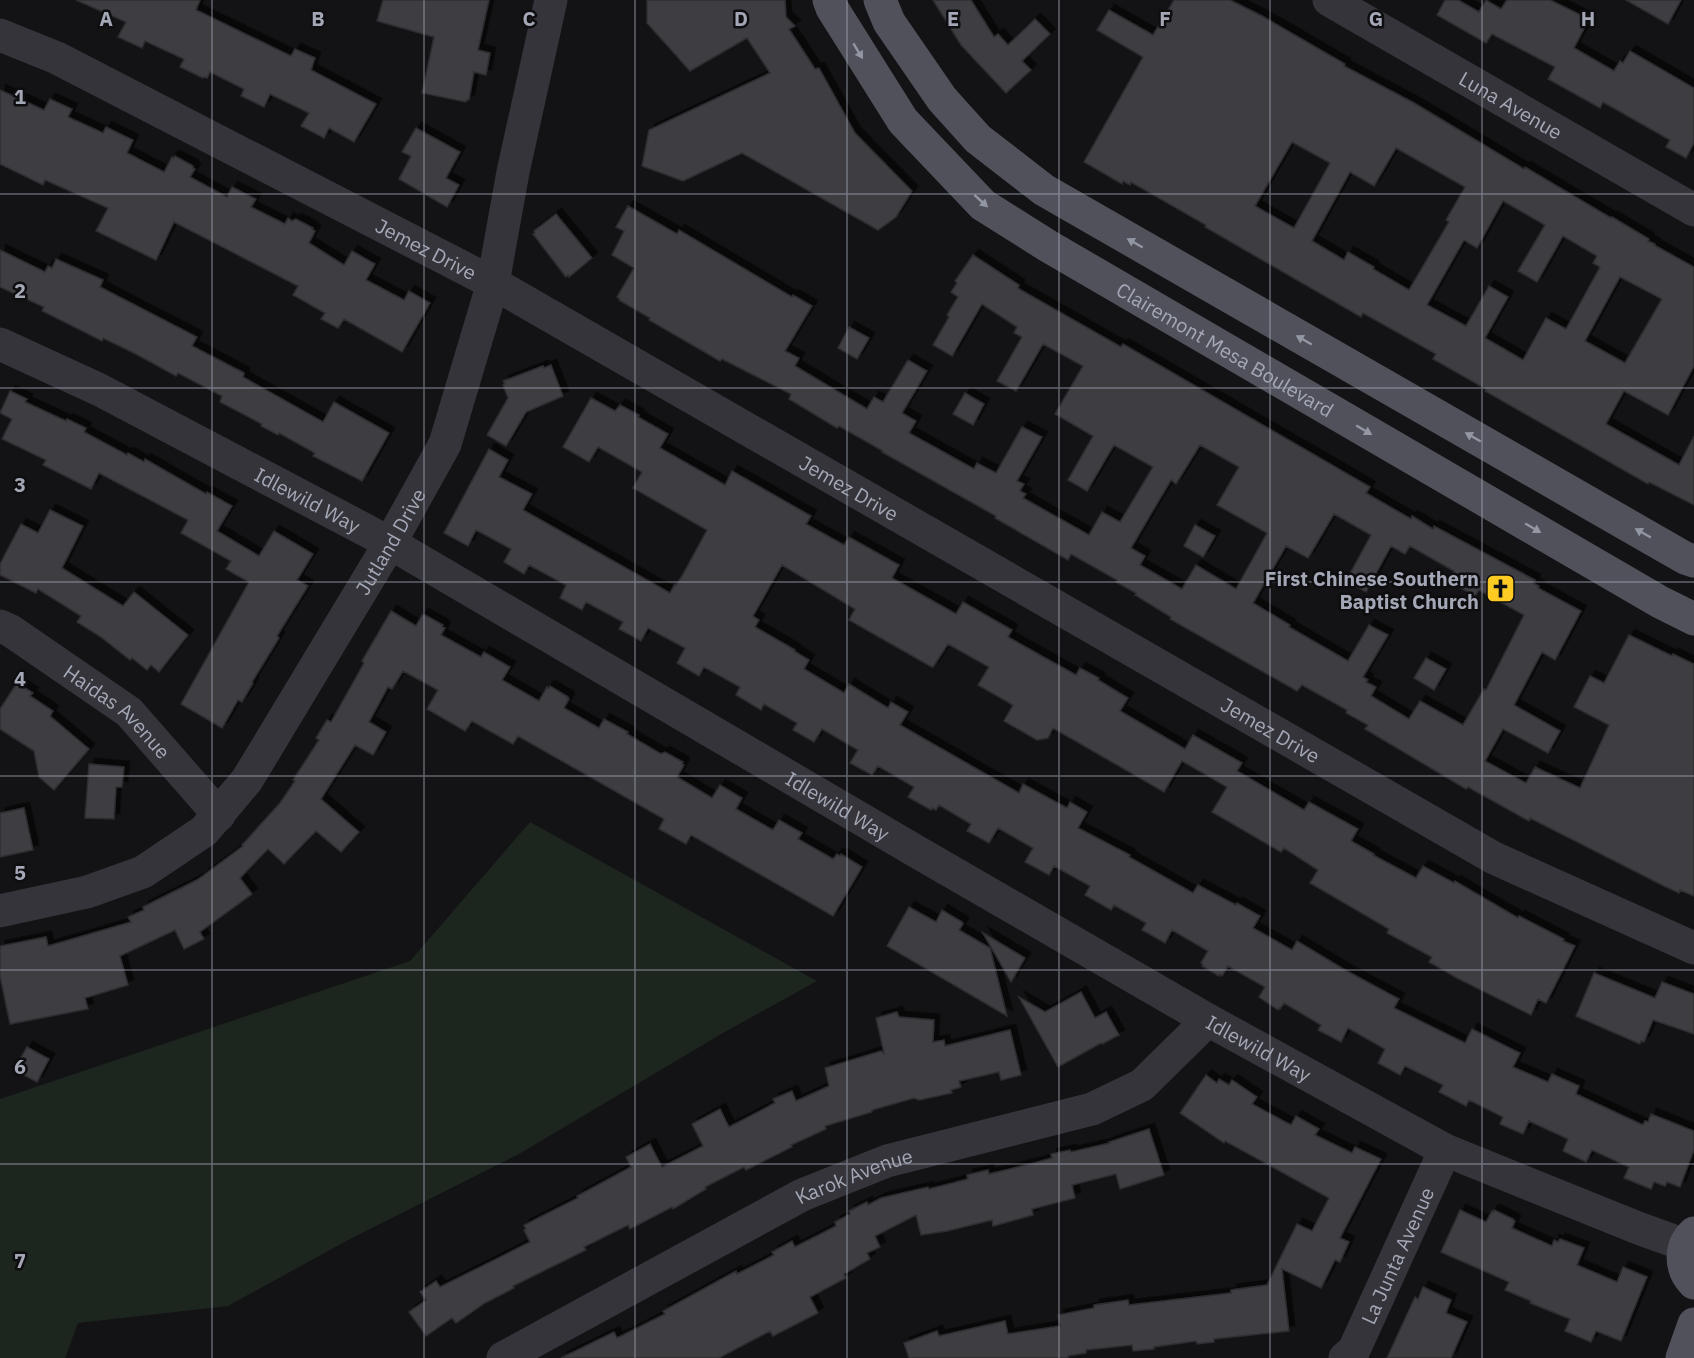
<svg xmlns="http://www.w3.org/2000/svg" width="1694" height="1358" font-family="'IBM Plex Sans',sans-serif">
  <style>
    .green { fill: #1d251f }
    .building { fill: #3d3d42; stroke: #2e2d31; stroke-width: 1.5; fill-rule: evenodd; filter: url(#shadow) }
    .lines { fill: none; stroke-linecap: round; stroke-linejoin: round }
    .minor { stroke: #34343a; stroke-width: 33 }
    .major { stroke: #50515a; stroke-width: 33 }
    .oneway { fill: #9397a4 }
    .grid { fill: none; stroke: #a4a8b6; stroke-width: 1.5; stroke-opacity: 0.55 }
    .labels { text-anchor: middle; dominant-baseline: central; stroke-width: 5; stroke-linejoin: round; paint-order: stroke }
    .street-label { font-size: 20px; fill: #a4a8b6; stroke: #0e0e10 }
    .poi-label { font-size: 20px; font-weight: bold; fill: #a4a8b6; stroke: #0e0e10; text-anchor: end }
    .grid-label { font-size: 20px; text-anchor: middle; font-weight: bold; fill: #a4a8b6; stroke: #0e0e10; stroke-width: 5; stroke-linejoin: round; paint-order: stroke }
  </style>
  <defs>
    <filter id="shadow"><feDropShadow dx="5.5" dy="-5.5" stdDeviation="0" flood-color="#0009"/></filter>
  </defs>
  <rect width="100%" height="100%" fill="#131315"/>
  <path class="green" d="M530 822 817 981 723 1033 519 1154 350 1239 228 1306 78 1323 65 1358H0V1099L410 961Z"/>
  <g class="building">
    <path d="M76 0H200L196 10 291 56 295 49 315 58 311 70 376 104 354 142 329 128 324 138 301 126 309 113 270 94 264 107 241 96 244 89 210 72 207 78 204 77 203 78 180 67 184 59 145 41 142 48 118 37 126 22Z"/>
    <path d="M383 0H489L478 50 490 53 486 75 474 72 469 100H467L466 102 422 93 434 37 377 21Z"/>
    <path d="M647 0H785L786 17 795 26 789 29 815 69 819 68 855 133 912 191 896 217 878 230 742 153 683 181 642 166 649 130 770 73 747 38 690 71 647 23Z"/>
    <path d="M933 0H971L994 37 998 34 1008 45 1035 19 1050 34 1022 61 1031 70 1006 93 961 45Z"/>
    <path d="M1174 0H1230L1262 16 1345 64 1344 66 1414 103 1524 169 1525 167 1611 218 1612 217 1649 239 1648 241 1655 244 1654 245 1694 267V366L1668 415 1624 391 1606 424 1679 465 1694 436V505L1649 482 1648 484 1485 391 1486 389 1433 359 1436 354 1363 313 1361 317 1205 227 1206 225 1131 182 1130 185 1123 181 1122 184 1084 162 1143 57 1097 30 1109 10 1153 35ZM1292 142 1330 163 1294 228 1255 206ZM1396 148 1465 187 1446 220 1449 222 1409 290 1373 269 1374 267 1348 252 1344 260 1312 241 1350 172 1374 186ZM1503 201 1545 225 1518 271 1537 282 1563 236 1597 256 1593 263 1600 267 1566 329 1546 318 1523 360 1485 338 1508 297 1489 286 1466 326 1427 305 1464 240 1477 248ZM1620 277 1662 299 1625 363 1585 341Z"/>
    <path d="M1445 0H1458L1479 12 1486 0 1501 9 1507 0H1550L1589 19 1574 48 1614 71 1620 61 1623 63 1630 51 1694 88V143L1686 158 1666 147 1670 140 1603 102 1600 108 1548 79 1555 67 1492 34 1486 43 1437 15Z"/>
    <path d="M1626 0H1681L1668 24Z"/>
    <path d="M0 90 44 110 50 99 72 109 68 117 103 133 106 127 133 140 127 153 164 172 172 157 174 158 175 156 193 166V168L195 169 190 177 227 197 232 187 256 199 251 207 285 224 288 218 292 221 296 219 313 228 312 229 315 231 309 243 344 265 352 251 375 264 366 280 404 300 409 291 430 303 402 352 344 319 338 328 321 319 325 313 293 295 298 286 174 222 156 260 96 231 108 208 45 180 43 185 0 164Z"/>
    <path d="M416 128 460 152 446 178 459 185 447 207 399 179 411 156 402 152Z"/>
    <path d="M628 206 677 234 679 230 792 297 793 295 812 306 785 351 799 358 795 366 867 409 874 397 883 402 908 360 927 371 902 413 916 421 909 433 974 469 977 463 996 473 1022 427 1042 437 1017 481 1024 484 1020 491 1026 494 1023 498 1089 535 1102 512 1120 522 1153 467 1114 445 1087 491 1068 480 1093 436 1055 414 1083 366 1043 344 1016 391 997 381 1022 337 1014 333 1017 327 982 304 952 356 933 345 949 317 947 315 958 297 951 292 957 283 955 281 973 255 1019 285 1018 288 1019 289 1121 347 1123 344 1370 487 1366 493 1411 519 1412 516 1433 529 1434 526 1535 580 1533 583 1539 586 1538 588 1581 611 1555 660 1542 652 1514 705 1560 731 1548 753 1503 729 1485 761 1526 783 1535 767 1580 788 1609 725 1574 707 1590 676 1604 683 1629 635 1672 656 1673 654 1694 664V896L1680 890 1679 893 1664 886 1530 818 1529 821 1468 787 1466 789 1365 729 1368 725 1346 713 1347 710 1302 685 1297 691 1170 619 1171 617 1135 595 1136 593 1116 582 1117 580 1071 554 1068 560 995 518 996 516 882 452 883 451 839 426 837 428 789 399 791 394 722 359 720 361 649 320 650 318 619 300 620 299 617 297 634 268 612 255 624 231 616 227ZM1200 445 1239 467 1217 505 1267 533 1236 589 1196 565 1182 589 1140 565 1145 556 1131 548 1171 480 1176 484ZM1334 514 1371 535 1346 581 1366 592 1391 546 1405 554 1410 546 1454 571 1448 581 1475 596 1479 590 1524 615 1486 690 1484 689 1463 725 1420 701 1409 719 1371 696 1376 687 1366 682 1368 680 1363 677 1388 635 1369 625 1348 661 1289 627 1290 625 1253 603 1286 546 1308 558Z"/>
    <path d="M556 214 592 258 569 277 568 275 566 277 533 234 535 233 534 231Z"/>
    <path d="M0 250 45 272 48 266 52 268 56 259 103 280 100 287 197 337 192 346 244 373 243 377 323 422 334 402 389 433 362 481 313 456 315 453 279 433 278 435 261 426 262 424 220 402 222 396 178 373 176 376 136 354 103 338 102 341 42 311 44 307 0 287Z"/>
    <path d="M849 327 869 338 857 359 838 348Z"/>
    <path d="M551 365 563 396 526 412 506 446 487 435 508 398 503 385 505 384 503 381 543 366 544 368Z"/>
    <path d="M10 391 27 399 25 402 66 421 67 419 86 428 84 432 127 455 128 453 144 462 145 459 206 494 207 492 232 506 217 531 259 556 274 531 313 554 297 580 308 586 277 636 279 638 252 682 253 683 242 702 238 700 222 728 181 704 249 582 226 569 231 561 181 533 188 520 99 473 91 489 43 465 46 460 2 439 12 419 0 413Z"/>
    <path d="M965 393 984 404 973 425 953 414Z"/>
    <path d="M591 398 615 411 620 405 639 415 638 417 668 434 660 448 725 485 732 471 811 516 806 524 844 545 849 537 899 565 892 578 956 614 963 602 1012 630 1008 637 1047 659 1076 675 1080 668 1099 678 1098 680 1128 698 1120 711 1185 749 1193 735 1242 763 1237 771 1304 810 1309 802 1358 829 1351 841 1374 854 1373 855 1416 878 1423 866 1454 883 1455 881 1518 918 1519 916 1564 939 1563 941 1575 946 1546 1003 1538 999 1531 1015 1457 978 1429 962 1432 957 1387 933 1389 929 1310 883 1318 870 1284 848 1281 852 1212 812 1227 787 1182 761 1164 792 1053 728 1048 738 1037 740 1004 721 1013 705 978 685 989 667 948 644 933 667 930 666 849 620 855 609 782 565 753 616 759 620 755 627 795 650 794 651 809 660 804 669 844 693 849 684 888 708 891 702 908 712 900 725 1019 793 1023 784 1067 808 1070 802 1087 812 1078 828 1130 855 1129 857 1193 893 1198 885 1236 905 1237 903 1260 916 1253 928 1292 950 1297 941 1345 970 1399 999 1394 1008 1465 1043 1472 1029 1520 1053 1513 1067 1548 1082 1552 1074 1579 1086 1576 1094 1643 1125 1645 1121 1648 1122 1651 1114 1694 1131V1150L1680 1187 1667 1182 1665 1186 1654 1182 1651 1189 1624 1178 1629 1167 1592 1150 1586 1162 1563 1151 1568 1139 1529 1121 1523 1134 1500 1124 1503 1117 1469 1100 1466 1106 1439 1092 1443 1085 1405 1066 1400 1075 1378 1063 1385 1049 1348 1028 1341 1042 1318 1030 1321 1025 1284 1003 1280 1009 1279 1008 1278 1010 1259 997 1265 987 1228 966 1222 976 1220 974 1219 976 1202 966 1203 965 1201 963 1208 951 1172 930 1165 943 1142 930 1146 923 1114 905 1111 910 1085 895 1090 886 1054 866 1049 875 1025 862 1033 848 998 828 989 843 967 831 971 824 939 805 936 810 932 808 931 810 908 797 914 787 878 766 872 775 850 763 858 750 822 729 814 742 793 730 797 723 764 704 761 710 736 695 740 687 704 667 699 676 677 663 685 648 648 628 641 641 619 629 623 622 586 602 582 610 560 598 566 585 529 565 524 574 504 562 511 549 476 530 468 546 444 533 489 449 508 460 499 477 532 494 523 510 670 593 675 584 676 585 682 576 707 530 633 488 642 472 598 447 589 462 563 447Z"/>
    <path d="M50 510 83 526 62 568 123 606 134 592 188 635 159 672 151 665 147 670 132 658 130 660 101 637 77 622 81 616 38 589 36 593 0 575V564L21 524 38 533Z"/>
    <path d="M1195 525 1215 536 1203 557 1184 546Z"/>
    <path d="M391 611 416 626 422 615H425L443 625 442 627 445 628 441 635 481 657 484 652 510 667 502 680 539 701 547 687 549 688 550 686 568 697 567 698 569 699 564 708 599 728 604 719 628 732 627 734 661 754 665 752 683 762 682 764 684 765 677 777 712 798 720 785 742 798 736 809 773 830 779 820 802 833 798 839 833 859 837 854 840 856 841 854 862 867 833 916 691 835 686 844 659 829 664 819 518 736 513 744 472 721 465 731 427 709 438 690 403 671 392 689 388 687 369 722 386 732 373 755 355 745 321 799 359 832 341 852 316 831 284 864 268 849 240 878 252 894 200 932 204 939 184 949 175 930 120 956 128 985 85 998 88 1009 10 1024 0 976V946L46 937 48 946 131 922 128 917 144 910 143 907 197 880 243 846 242 845 280 803 295 781 293 780 319 740 316 738 327 720 331 722 364 663 362 661Z"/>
    <path d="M1426 658 1446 669 1434 690 1414 678Z"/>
    <path d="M17 683 33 693 30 696 53 711 50 716 89 749 54 790 39 777 34 751 0 729V709Z"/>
    <path d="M89 764 124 767 122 787H116L114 819 85 818Z"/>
    <path d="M24 808 33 850 0 857V813Z"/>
    <path d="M909 907 936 922 942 910 962 922 963 924 959 930 990 948 1007 1016 887 946Z"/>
    <path d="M983 933 1025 958 1011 982Z"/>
    <path d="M1594 973 1655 998 1662 982 1694 994V1034L1653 1020 1644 1042 1641 1041 1640 1044 1576 1016Z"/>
    <path d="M1081 992 1095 1018 1106 1012 1119 1035 1102 1044 1101 1043 1058 1067 1019 997 1045 1012Z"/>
    <path d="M897 1012 899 1017 934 1020 933 1042 944 1040 945 1046 1010 1030 1021 1075 1001 1080 999 1072 959 1081 961 1087 951 1090 952 1093 919 1100 914 1098 872 1110V1112L825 1126 826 1129 791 1145 792 1147 746 1170 744 1167 705 1187 706 1189 673 1209 672 1207 630 1229 628 1225 584 1247 586 1250 513 1286 514 1288 485 1303 456 1323 452 1318 426 1336 409 1312 426 1300 420 1292 436 1281 440 1287 530 1242 524 1230 526 1229 524 1225 578 1198 577 1196 631 1167 626 1157 650 1144 662 1167 703 1146 692 1124 720 1109 729 1127 775 1103 773 1099 792 1091 796 1101 829 1086 825 1068 881 1051 884 1053 876 1018Z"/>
    <path d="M27 1047 49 1059 37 1082 14 1070Z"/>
    <path d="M1206 1075 1217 1083 1219 1079 1229 1085 1232 1080 1257 1097 1252 1104 1291 1125 1296 1116 1319 1129 1315 1135 1352 1153 1355 1147 1381 1159 1340 1238 1349 1242 1340 1262 1335 1260 1321 1288 1282 1269 1289 1331 1214 1339V1342L1197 1344 1196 1341 1154 1347V1349L1133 1351 1132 1345 1086 1350V1353L1068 1356V1358H909L904 1343 937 1331 939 1336 1005 1321 1008 1334 1060 1326 1058 1315 1094 1308V1305L1128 1300 1129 1305 1231 1293V1290L1267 1285 1297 1224 1312 1231 1329 1198 1225 1141 1224 1143 1180 1113Z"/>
    <path d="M1149 1129 1164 1175 1120 1189 1116 1174 1072 1185 1075 1198 1032 1209 1033 1215 993 1226 992 1220 947 1231 921 1235 916 1215 875 1236 880 1247 867 1253 870 1259 844 1274 846 1278 810 1297 818 1313 773 1336 770 1331 719 1358H561L614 1332 617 1338 665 1314 663 1311 736 1271 737 1274 774 1255 772 1252 792 1241 795 1247 836 1226 835 1222 850 1214 849 1211 867 1202 868 1205 881 1198 928 1187 929 1189 968 1179 967 1175 988 1170 989 1174 1034 1163 1052 1158 1051 1154 1070 1150 1071 1152 1110 1143 1109 1142Z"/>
    <path d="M1460 1210 1486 1222 1492 1211 1493 1212 1494 1210 1513 1219V1220L1515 1221 1512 1228 1552 1246 1554 1240 1558 1242 1560 1239 1584 1248 1577 1265 1617 1282 1623 1267 1647 1277 1621 1341 1596 1331 1591 1342 1565 1331 1570 1319 1530 1303 1531 1301 1505 1290 1509 1282 1441 1252Z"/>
    <path d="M1423 1287 1451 1300 1446 1313 1467 1322 1451 1358H1387L1415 1297 1418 1299Z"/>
  </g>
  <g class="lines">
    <g class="minor">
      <path id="s1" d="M1329 0 1694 210"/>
      <path id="s2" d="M0 35 57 58 493 283 1494 858 1694 948"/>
      <path id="s3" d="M0 344 100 390 390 543 919 853 1208 1020 1445 1150 1638 1228 1685 1245"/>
      <path id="s4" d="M0 626 11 631 129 712 219 815"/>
      <path id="s5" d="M0 911 87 892 143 872 204 831 247 780 390 543 445 444 493 283 513 172 551 0"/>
      <path id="s6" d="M503 1358 802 1195 887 1161 1092 1109 1142 1085 1208 1020"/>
      <path id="s7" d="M1345 1358 1354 1350 1445 1150"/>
    </g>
    <g class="major">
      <path id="s8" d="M829 0 832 8 903 121 983 205 1048 246 1660 602 1694 619"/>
      <path d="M880 0 889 22 942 99 978 139 1044 190 1685 558 1694 561"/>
      <path d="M1694 1233C1679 1247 1680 1269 1694 1283"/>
      <path d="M1682 1358 1694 1324"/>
    </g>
  </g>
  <defs><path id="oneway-solid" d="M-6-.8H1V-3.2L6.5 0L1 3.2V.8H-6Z" transform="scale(1.5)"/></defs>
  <g class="oneway">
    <use href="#oneway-solid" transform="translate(858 51) rotate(59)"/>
    <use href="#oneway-solid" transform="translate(981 201) rotate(42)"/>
    <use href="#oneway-solid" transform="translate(1135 243) rotate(-150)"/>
    <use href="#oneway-solid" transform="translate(1304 340) rotate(-150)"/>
    <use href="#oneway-solid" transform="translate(1364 430) rotate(30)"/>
    <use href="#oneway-solid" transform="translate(1473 437) rotate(-150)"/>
    <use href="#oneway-solid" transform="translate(1533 528) rotate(30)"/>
    <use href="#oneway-solid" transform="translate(1643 533) rotate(-150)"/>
  </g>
  <path class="grid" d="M212 0V1358M424 0V1358M635 0V1358M847 0V1358M1059 0V1358M1270 0V1358M1482 0V1358M0 194H1694M0 388H1694M0 582H1694M0 776H1694M0 970H1694M0 1164H1694"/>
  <defs>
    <symbol id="church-square" viewBox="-11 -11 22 22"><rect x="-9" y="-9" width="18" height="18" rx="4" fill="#fecb23" stroke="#0e0e10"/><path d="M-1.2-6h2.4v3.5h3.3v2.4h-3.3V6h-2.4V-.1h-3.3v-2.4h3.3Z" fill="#111"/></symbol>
  </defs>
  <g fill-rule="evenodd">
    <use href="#church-square" x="1484" y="572" width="33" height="33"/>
  </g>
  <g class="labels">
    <g class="street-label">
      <text stroke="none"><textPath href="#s1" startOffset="210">Luna Avenue</textPath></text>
      <text stroke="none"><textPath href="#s2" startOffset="477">Jemez Drive</textPath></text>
      <text stroke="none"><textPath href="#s8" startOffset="540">Clairemont Mesa Boulevard</textPath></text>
      <text stroke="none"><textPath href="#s2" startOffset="963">Jemez Drive</textPath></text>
      <text stroke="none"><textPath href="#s3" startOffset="345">Idlewild Way</textPath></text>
      <text stroke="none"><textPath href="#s5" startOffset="567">Jutland Drive</textPath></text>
      <text stroke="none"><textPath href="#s4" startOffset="146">Haidas Avenue</textPath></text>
      <text stroke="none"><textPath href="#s2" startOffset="1449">Jemez Drive</textPath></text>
      <text stroke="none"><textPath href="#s3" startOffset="957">Idlewild Way</textPath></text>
      <text stroke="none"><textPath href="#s3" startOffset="1443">Idlewild Way</textPath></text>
      <text stroke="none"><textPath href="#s6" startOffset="396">Karok Avenue</textPath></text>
      <text stroke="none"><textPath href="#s7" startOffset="116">La Junta Avenue</textPath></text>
    </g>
    <g class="poi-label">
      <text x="1479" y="578">First Chinese Southern<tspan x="1479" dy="23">Baptist Church</tspan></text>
    </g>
  </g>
  <g class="grid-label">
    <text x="106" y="26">A</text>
    <text x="318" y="26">B</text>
    <text x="529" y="26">C</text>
    <text x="741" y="26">D</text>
    <text x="953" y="26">E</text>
    <text x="1165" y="26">F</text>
    <text x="1376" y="26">G</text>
    <text x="1588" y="26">H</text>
    <text x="20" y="104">1</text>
    <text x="20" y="298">2</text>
    <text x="20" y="492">3</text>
    <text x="20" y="686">4</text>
    <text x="20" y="880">5</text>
    <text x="20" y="1074">6</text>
    <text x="20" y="1268">7</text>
  </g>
</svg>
